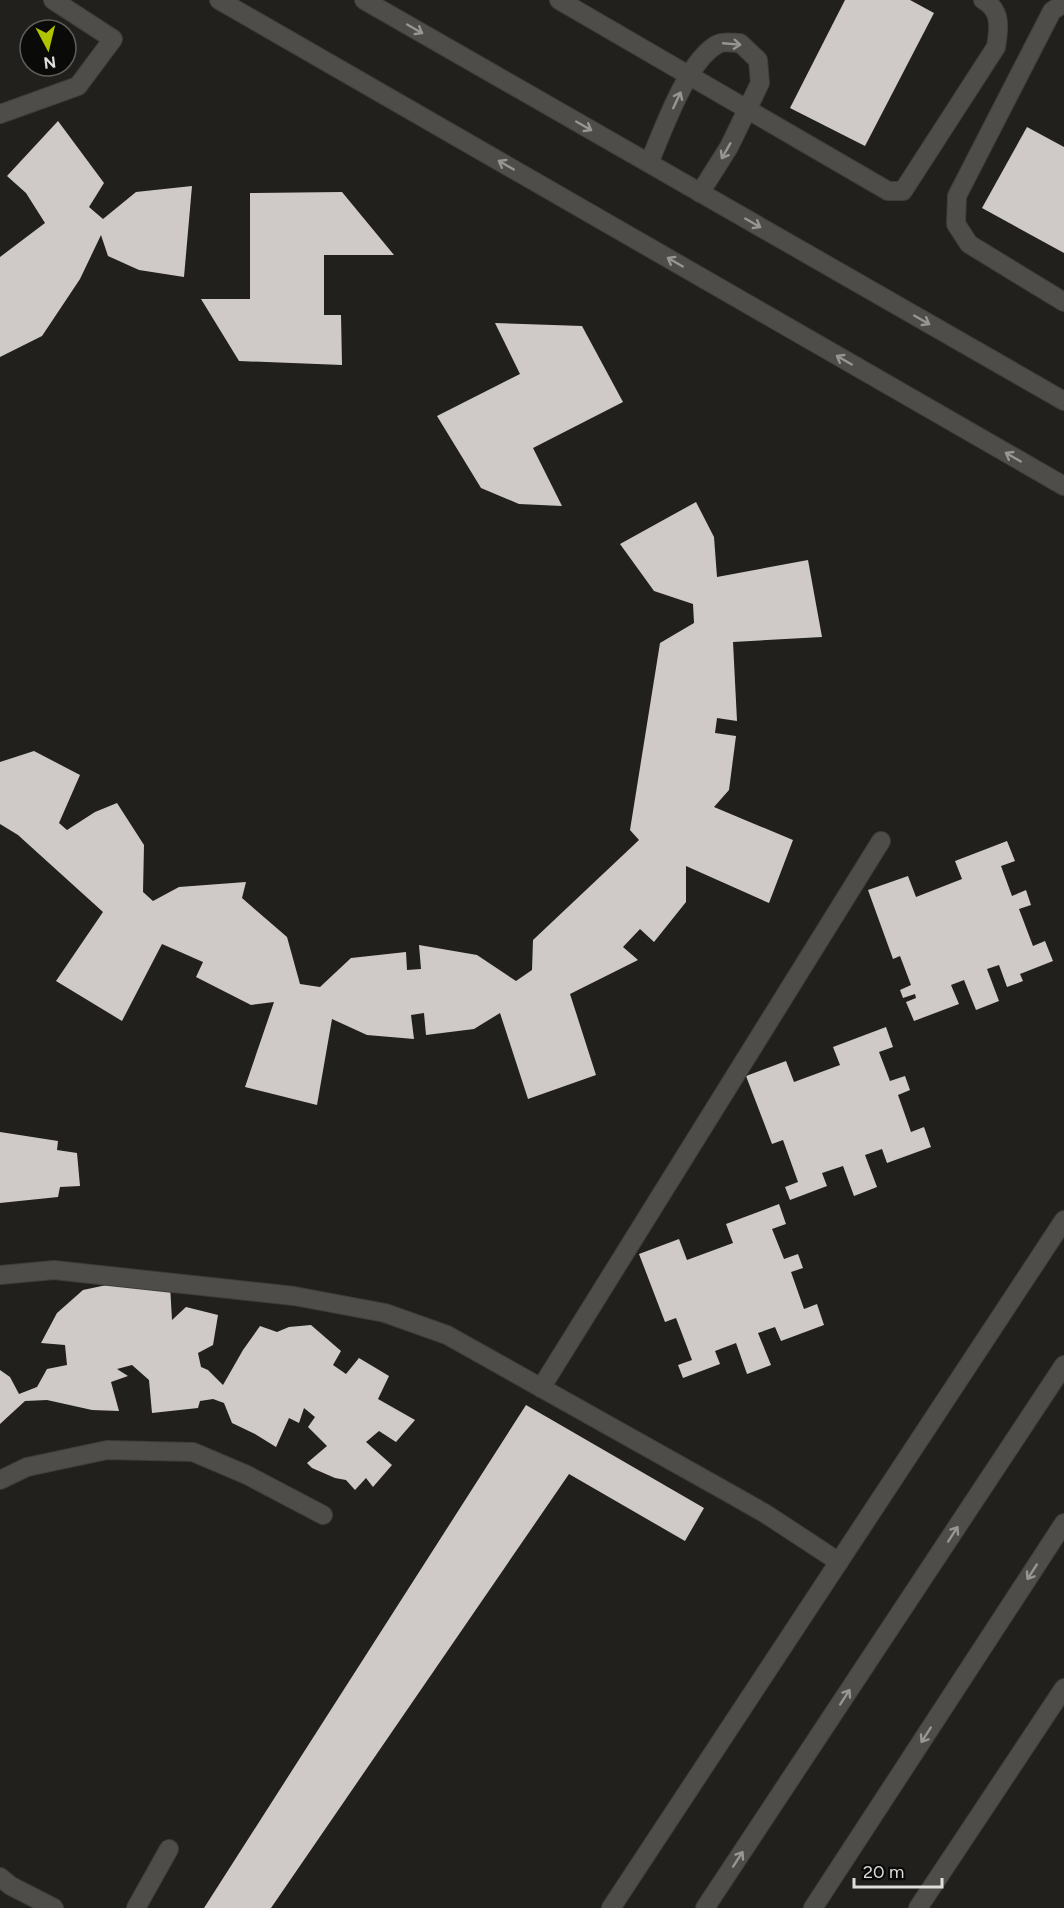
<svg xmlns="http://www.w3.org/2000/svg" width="1064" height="1908" font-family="Figtree,sans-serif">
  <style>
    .building { fill: #cfcac8 }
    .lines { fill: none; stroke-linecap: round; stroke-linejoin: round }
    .minor-casing { stroke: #3e3d3a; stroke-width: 20 }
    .minor { stroke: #4e4d49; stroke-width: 18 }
    .oneway { stroke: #969692 }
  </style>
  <rect width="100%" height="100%" fill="#21201d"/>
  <g class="building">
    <path d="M845 0H910L934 13 865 146 790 108Z"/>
    <path d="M58 121 104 183 89 207 103 219 136 192 192 186 184 277 139 270 108 256 101 235 80 279 42 336 0 357V257L45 223 26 193 7 176Z"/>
    <path d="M1027 127 1064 147V253L982 208Z"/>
    <path d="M342 192 394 255H324V315H341L342 365 239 361 201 299H250V193Z"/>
    <path d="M495 323 582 326 623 402 533 448 562 506 519 504 481 488 437 416 520 374Z"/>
    <path d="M696 502 714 537 717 577 808 560 822 637 733 642 737 721 717 718 715 733 736 736 729 790 714 807 793 840 769 903 686 866V902L654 942 640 929 623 947 638 960 570 994 596 1075 528 1099 500 1013 474 1029 426 1035 424 1013 411 1015 414 1039 367 1035 332 1019 317 1105 245 1087 274 1002 251 1005 196 977 203 962 162 944 122 1021 56 981 103 912 18 835 0 824V762L34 751 80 775 59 823 67 830 95 812 117 803 144 845 143 892 153 901 179 887 246 882 242 898 287 937 300 984 320 987 351 958 406 952 407 970 421 969 419 945 477 955 516 981 532 970 533 940 639 840 630 830 660 643 694 623 693 604 654 591 620 544Z"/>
    <path d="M1007 841 1015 861 1001 866 1012 896 1026 890 1031 905 1019 909 1033 946 1045 941 1053 961 1020 974 1023 981 1007 987 999 965 987 969 999 1001 976 1010 964 980 951 985 959 1004 914 1021 906 1002 916 998 915 994 903 998 900 990 911 985 900 956 893 959 868 890 908 876 916 897 962 879 955 861Z"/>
    <path d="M886 1027 893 1047 879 1052 890 1081 905 1076 910 1090 898 1095 911 1132 924 1127 931 1147 887 1163 882 1149 865 1155 877 1187 854 1196 843 1166 822 1173 827 1186 790 1200 785 1187 798 1182 783 1140 772 1144 746 1076 786 1061 794 1082 840 1065 833 1047Z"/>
    <path d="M0 1132 58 1141 57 1150 77 1153 80 1186 60 1187 58 1197 0 1203Z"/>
    <path d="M779 1204 786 1224 772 1229 784 1259 798 1254 803 1268 791 1272 804 1309 817 1304 824 1325 781 1341 775 1327 758 1333 771 1365 747 1374 736 1343 715 1351 720 1364 683 1378 678 1365 692 1360 676 1318 665 1322 639 1254 679 1239 687 1260 733 1243 726 1224Z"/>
    <path d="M116 1283 170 1285 172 1320 186 1307 218 1315 213 1345 198 1353 201 1367 208 1370 223 1385 243 1350 260 1326 277 1332 289 1327 311 1325 341 1351 333 1365 346 1374 359 1358 389 1376 378 1399 415 1420 396 1442 379 1431 366 1442 392 1465 373 1487 366 1478 355 1490 346 1480 335 1478 312 1468 307 1463 327 1446 308 1427 315 1417 304 1408 299 1423 289 1418 276 1447 255 1434 232 1423 224 1403 213 1399 200 1401 198 1408 152 1413 149 1380 132 1365 117 1369 128 1376 111 1382 119 1411 92 1410 47 1400 25 1401 0 1424V1370L10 1377 19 1394 37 1387 47 1369 67 1365 65 1345 41 1343 57 1313 83 1290Z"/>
    <path d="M526 1405 704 1508 685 1541 569 1474 271 1908H204Z"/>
  </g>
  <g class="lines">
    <defs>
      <g id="minor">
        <path d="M219 0 1064 486"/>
        <path d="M364 0 1064 401"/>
        <path d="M559 0 888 191H903L996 47C999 29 1002 10 983 0"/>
        <path d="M1064 3 1052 11 957 196 956 224 969 244 1064 302"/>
        <path d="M0 114 78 86 113 39 53 0"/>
        <path d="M649 163C663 131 687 60 718 44 723 41 734 43 740 43L758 60 760 83 729 147 700 193"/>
        <path d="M0 1275 54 1270 294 1296 385 1313 447 1335 729 1493 766 1514 839 1562"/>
        <path d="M541 1388 881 841"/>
        <path d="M0 1480 27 1467 107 1450 193 1452 247 1475 323 1515"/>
        <path d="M0 1877 11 1886 54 1908"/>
        <path d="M136 1908 169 1849"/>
        <path d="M611 1908 1064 1220"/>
        <path d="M705 1908 1064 1365"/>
        <path d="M813 1908 1064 1523"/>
        <path d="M918 1908 1064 1688"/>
      </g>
    </defs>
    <use href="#minor" class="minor-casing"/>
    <use href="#minor" class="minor"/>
  </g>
  <defs><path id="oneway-shaft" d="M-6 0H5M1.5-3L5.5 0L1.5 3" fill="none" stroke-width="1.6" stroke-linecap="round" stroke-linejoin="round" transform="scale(1.5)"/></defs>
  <g class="oneway">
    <use href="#oneway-shaft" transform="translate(415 29) rotate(30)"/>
    <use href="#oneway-shaft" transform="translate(732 44) rotate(5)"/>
    <use href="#oneway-shaft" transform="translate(677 100) rotate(-65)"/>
    <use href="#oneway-shaft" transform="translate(584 126) rotate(30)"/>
    <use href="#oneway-shaft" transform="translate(726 151) rotate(120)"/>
    <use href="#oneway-shaft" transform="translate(506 165) rotate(-150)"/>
    <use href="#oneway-shaft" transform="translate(753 223) rotate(30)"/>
    <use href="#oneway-shaft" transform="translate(675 262) rotate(-150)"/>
    <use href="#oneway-shaft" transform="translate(922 320) rotate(30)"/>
    <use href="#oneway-shaft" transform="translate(844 360) rotate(-150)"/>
    <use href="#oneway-shaft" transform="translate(1013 457) rotate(-150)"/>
    <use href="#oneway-shaft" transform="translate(953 1534) rotate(-57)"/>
    <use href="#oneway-shaft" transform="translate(1032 1572) rotate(123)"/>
    <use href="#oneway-shaft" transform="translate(845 1697) rotate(-57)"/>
    <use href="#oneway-shaft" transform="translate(926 1735) rotate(123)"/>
    <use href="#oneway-shaft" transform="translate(738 1859) rotate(-57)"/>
  </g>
  <g transform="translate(48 48) rotate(173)"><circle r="28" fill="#0a0a09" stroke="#5f5f5d" stroke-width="1.5"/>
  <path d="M0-4.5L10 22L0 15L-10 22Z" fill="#b0c502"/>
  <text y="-9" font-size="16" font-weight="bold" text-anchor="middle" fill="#dededc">N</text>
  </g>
  <path d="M854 1878v9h88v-9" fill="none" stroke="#dededc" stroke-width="3"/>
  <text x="863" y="1878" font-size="18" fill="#dededc" stroke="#0a0a09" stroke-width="4.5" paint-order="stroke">20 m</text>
</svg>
